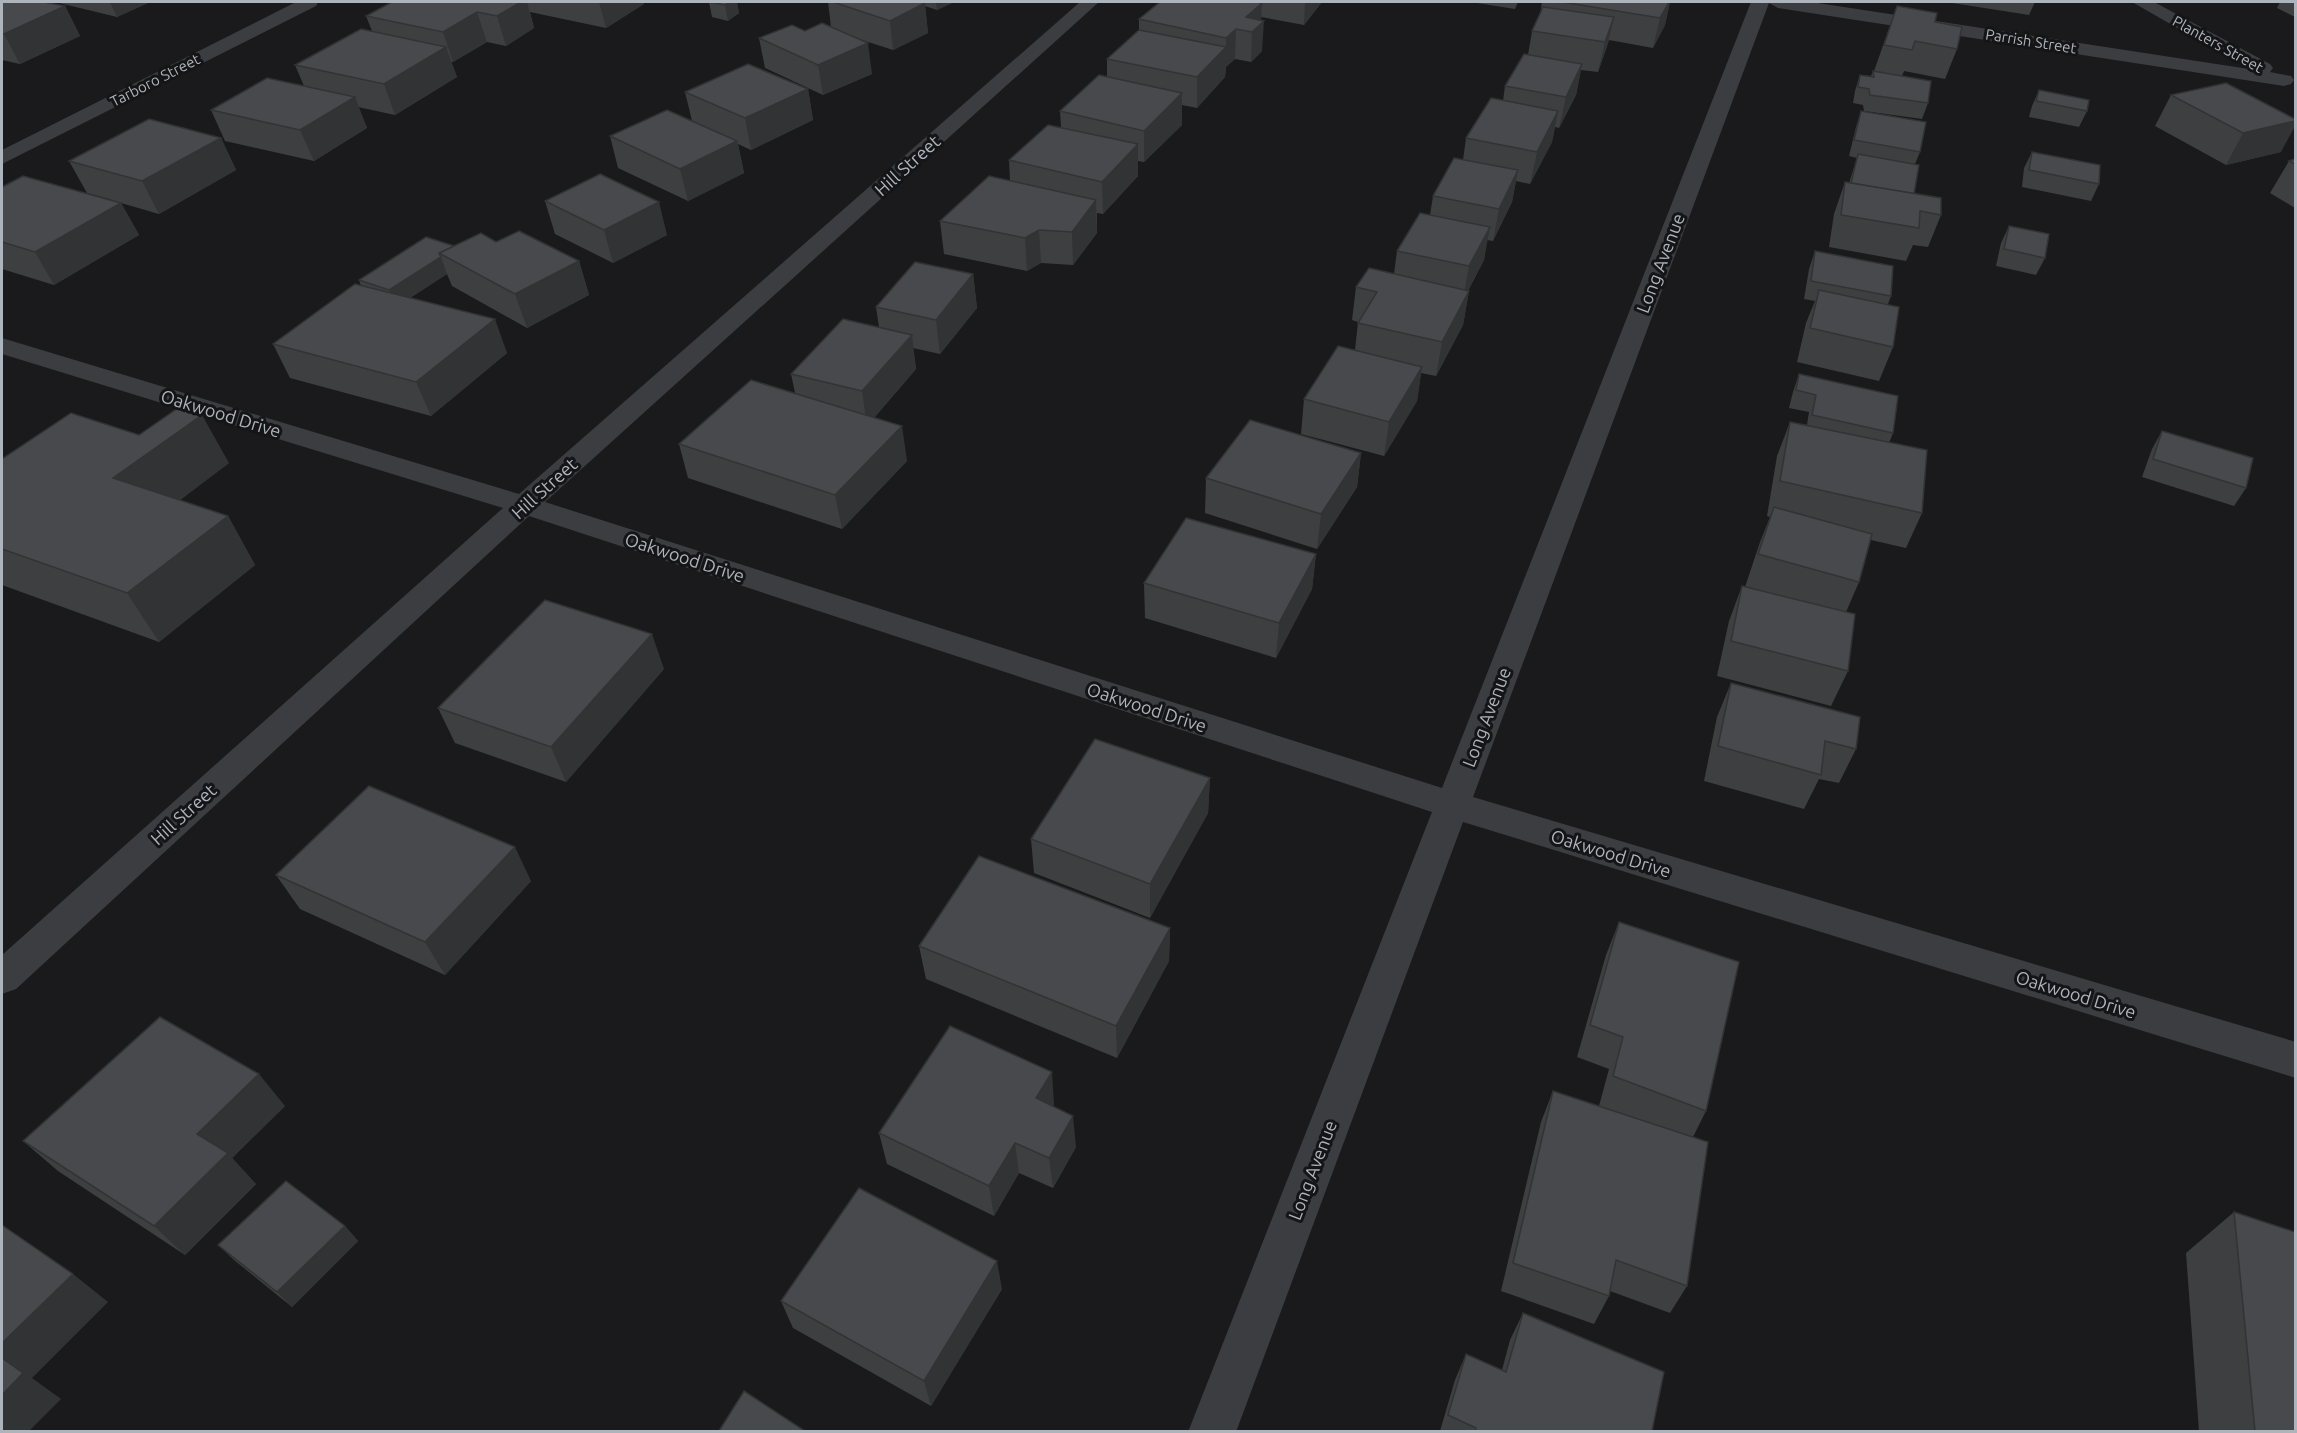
<svg xmlns="http://www.w3.org/2000/svg" width="2297" height="1433" font-family="Ubuntu,sans-serif">
  <style>
    .lines { fill: none; stroke-linecap: round; stroke-linejoin: round }
    .minor { fill: #3b3d41; fill-rule: evenodd }
    .tertiary { fill: #3b3d41; fill-rule: evenodd }
    .wall { fill: #3d3f41 }
    .shaded-wall { fill: #323335 }
    .building { fill: #47494c; stroke: #323335; stroke-width: 1.5 }
    .labels { text-anchor: middle; dominant-baseline: central; stroke-width: 6; stroke-linejoin: round; paint-order: stroke }
    .far-street-label { font-size: 15px; fill: #adb4bb; stroke: #151517 }
    .street-label { font-size: 18px; fill: #adb4bb; stroke: #151517 }
  </style>
  <rect width="100%" height="100%" fill="#1a1a1c"/>
  <g class="lines">
    <path class="minor" d="M1080 2H1099L545 502 1442 788 1751 2H1811L2249 69 2132 2H2154L2270 64 2273 68 2270 72 2291 76 2294 80 2291 84 2284 86 1778 8 1769 3 1473 797 2296 1042V1078L1463 822 1236 1432H1188L1432 812 529 516 16 989 2 994V955L503 508 2 354V338L519 494Z"/>
    <path class="tertiary" d="M296 2H318L316 6 2 164V150Z"/>
  </g>
  <g class="wall">
    <path d="M2 2 65 6 80 36 20 64 2 60Z"/>
    <path d="M54 2H150L117 17 55 2Z"/>
    <path d="M392 2H643L644 4 606 28 530 12 534 28 506 46 487 42 453 62H451L457 77 395 115 358 107 367 128 314 161 225 141 211 110 304 86 295 65 372 31 366 16Z"/>
    <path d="M709 2H737L739 13 728 21 712 17Z"/>
    <path d="M828 2H954L937 10 925 6 928 33 893 50 853 37 872 74 823 95 765 68 759 38 831 27Z"/>
    <path d="M1160 2H1322L1304 25 1261 17 1262 51 1251 62 1235 59 1226 67 1225 77 1197 108 1182 105V125L1144 162 1138 161V176L1103 214 1097 213V233L1073 265 1041 263 1027 271 944 254 940 221 1010 181 1009 160 1061 127 1060 111 1107 77V59L1139 30V19Z"/>
    <path d="M1477 2H1518L1515 9 1477 3Z"/>
    <path d="M1542 2H1670L1665 25 1653 48 1609 40 1598 72 1581 70 1576 95 1559 128 1555 127 1552 142 1530 184 1516 181 1512 202 1493 241 1487 240 1484 260 1468 291H1469L1463 325 1436 376 1421 373 1417 401 1384 456 1301 434 1304 399 1355 350 1358 322 1352 320 1356 287 1394 274 1397 251 1430 215 1433 196 1463 160 1466 138 1503 101 1505 86 1528 55 1532 31 1540 15Z"/>
    <path d="M1946 2H2035L2029 15Z"/>
    <path d="M2280 2H2295V17L2277 8Z"/>
    <path d="M1897 6 1935 22 1957 49 1945 79 1904 71 1902 76 1928 103 1922 119 1864 111 1863 105 1853 103 1855 91 1860 75 1871 76 1873 71H1874Z"/>
    <path d="M808 89 813 120 751 150 738 144 744 173 688 201 618 168 610 136 692 121 685 92Z"/>
    <path d="M2039 90 2087 111 2079 127 2029 117 2032 106Z"/>
    <path d="M2171 95 2281 152 2226 165 2155 126Z"/>
    <path d="M1861 111 1920 152 1915 164 1914 194 1941 215 1928 247 1913 245 1906 261 1829 247 1834 214 1845 182 1849 183 1857 158 1849 156 1856 127Z"/>
    <path d="M221 138 236 170 159 214 121 203 139 235 54 285 2 269V187L113 200 87 193 69 161Z"/>
    <path d="M2032 152 2099 184 2091 201 2022 187 2024 168Z"/>
    <path d="M2295 159V208L2270 193 2289 161Z"/>
    <path d="M545 201 667 235 613 263 555 234Z"/>
    <path d="M2009 226 2045 258 2036 275 1996 266 2001 243Z"/>
    <path d="M496 242 579 261 589 295 527 328 452 286 447 274 410 298 507 353 431 416 290 378 273 344 361 286 359 280 454 246Z"/>
    <path d="M1815 251 1891 296 1888 304 1893 347 1879 381 1797 362 1806 323 1815 301 1804 299 1809 269Z"/>
    <path d="M973 274 977 308 940 354 913 348 916 369 874 418 907 461 842 529 688 478 679 444 795 393 791 374 879 327 876 307Z"/>
    <path d="M1799 374 1893 433 1889 443 1922 513 1906 548 1871 540 1859 582 1846 612 1848 671 1831 706 1717 676 1729 621 1742 586 1745 587 1760 542 1770 517 1767 516 1777 456 1790 422 1807 425 1809 412 1789 408 1793 392Z"/>
    <path d="M2162 431 2246 488 2234 506 2142 477 2152 449Z"/>
    <path d="M1361 453 1357 487 1317 549 1205 513 1206 478Z"/>
    <path d="M2 459 229 463 180 500 228 516 255 565 159 642 2 585Z"/>
    <path d="M1316 554 1312 589 1276 658 1145 618 1144 583Z"/>
    <path d="M664 669 566 782 455 743 438 708Z"/>
    <path d="M1731 683 1856 749 1839 783 1819 779 1804 809 1704 781 1717 717Z"/>
    <path d="M1210 778 1208 813 1150 918 1034 873 1031 839Z"/>
    <path d="M276 875 531 881 445 975 300 909Z"/>
    <path d="M1619 922 1706 1111 1693 1137 1687 1286 1670 1313 1610 1291 1609 1296 1594 1324 1501 1291 1541 1122 1553 1091 1599 1106 1609 1069 1577 1057 1606 955Z"/>
    <path d="M1170 928 1169 961 1117 1058 926 979 919 946Z"/>
    <path d="M1054 1104 1053 1106 1076 1147 1053 1188 1019 1173 994 1216 887 1164 879 1133Z"/>
    <path d="M285 1106 232 1158 256 1184 185 1255 58 1171 23 1141Z"/>
    <path d="M2234 1212 2295 1431H2199L2186 1253Z"/>
    <path d="M345 1226 358 1241 292 1307 234 1260 218 1245Z"/>
    <path d="M1002 1289 931 1406 793 1328 781 1301Z"/>
    <path d="M1523 1313 1652 1431H1440L1455 1380 1466 1354 1502 1370 1510 1340Z"/>
  </g>
  <g class="shaded-wall">
    <path d="M110 2H150L117 17Z"/>
    <path d="M521 2H527L534 28 506 46 497 16Z"/>
    <path d="M599 2H643L644 4 606 28Z"/>
    <path d="M730 2H737L739 13 728 21 725 5Z"/>
    <path d="M936 2H954L937 10Z"/>
    <path d="M1305 2H1322L1304 25Z"/>
    <path d="M1669 2H1670L1665 25 1653 48 1660 18Z"/>
    <path d="M925 3 928 33 893 50 890 21Z"/>
    <path d="M1262 3 1261 24 1264 21 1262 51 1251 62 1252 32 1246 17Z"/>
    <path d="M65 6 80 36 20 64 4 34Z"/>
    <path d="M477 12 487 42 453 62 443 32Z"/>
    <path d="M1614 17 1607 47 1598 72 1605 42Z"/>
    <path d="M1236 29 1235 59 1226 67 1225 77 1197 108V77L1226 47V38Z"/>
    <path d="M868 43 872 74 823 95 818 65Z"/>
    <path d="M446 47 457 77 395 115 384 84Z"/>
    <path d="M1582 64 1576 95 1559 128 1566 97Z"/>
    <path d="M808 89 813 120 751 150 745 118Z"/>
    <path d="M1182 93V125L1144 162V131Z"/>
    <path d="M355 97 367 128 314 161 300 130Z"/>
    <path d="M1558 111 1552 142 1530 184 1537 152Z"/>
    <path d="M2295 121V126L2281 152 2226 165 2243 133Z"/>
    <path d="M221 138 236 170 159 214 142 181Z"/>
    <path d="M737 141 744 173 688 201 680 169Z"/>
    <path d="M1138 144V176L1103 214 1102 182Z"/>
    <path d="M1518 170 1512 202 1493 241 1499 209Z"/>
    <path d="M1096 200 1097 233 1073 265 1072 232Z"/>
    <path d="M659 202 667 235 613 263 604 230Z"/>
    <path d="M121 203 139 235 54 285 35 252Z"/>
    <path d="M1490 227 1484 260 1463 300 1469 266Z"/>
    <path d="M1039 230 1041 263 1027 271 1025 238Z"/>
    <path d="M441 257 447 274 396 307 389 290Z"/>
    <path d="M579 261 589 295 527 328 515 294Z"/>
    <path d="M973 274 977 308 940 354 936 320Z"/>
    <path d="M1469 291 1463 325 1436 376 1442 342Z"/>
    <path d="M495 319 507 353 431 416 416 382Z"/>
    <path d="M912 335 916 369 867 426 862 391Z"/>
    <path d="M1422 367 1417 401 1384 456 1389 422Z"/>
    <path d="M202 415 229 463 144 526 113 478Z"/>
    <path d="M902 426 907 461 842 529 835 495Z"/>
    <path d="M1361 453 1357 487 1317 549 1321 514Z"/>
    <path d="M228 516 255 565 159 642 127 593Z"/>
    <path d="M1316 554 1312 589 1276 658 1279 623Z"/>
    <path d="M652 634 664 669 566 782 551 747Z"/>
    <path d="M1210 778 1208 813 1150 918V884Z"/>
    <path d="M515 847 531 881 445 975 425 942Z"/>
    <path d="M1170 928 1169 961 1117 1058 1116 1026Z"/>
    <path d="M1052 1072 1054 1104 1039 1129 1036 1098Z"/>
    <path d="M259 1074 285 1106 232 1158 256 1184 185 1255 154 1226 197 1134Z"/>
    <path d="M1073 1116 1076 1147 1053 1188 1049 1158Z"/>
    <path d="M1015 1143 1019 1173 994 1216 989 1186Z"/>
    <path d="M345 1226 358 1241 292 1307 277 1292Z"/>
    <path d="M997 1261 1002 1289 931 1406 924 1381Z"/>
    <path d="M73 1274 108 1302 32 1378 61 1399 29 1431H2V1343Z"/>
  </g>
  <g class="building">
    <path d="M2 2H44L65 6 4 34 2 33Z"/>
    <path d="M392 2H521L497 16 477 12 443 32 366 16Z"/>
    <path d="M709 2H730L725 5Z"/>
    <path d="M833 2H920L925 3 890 21Z"/>
    <path d="M1160 2H1257L1262 3 1246 17 1264 21 1252 32 1236 29 1226 38 1139 19Z"/>
    <path d="M1562 2H1669L1660 18Z"/>
    <path d="M1897 6 1937 13 1935 22 1962 27 1957 49 1915 41 1912 50 1884 45Z"/>
    <path d="M1543 7 1614 17 1605 42 1532 31Z"/>
    <path d="M822 23 868 43 818 65 759 38 792 25 805 31Z"/>
    <path d="M361 29 446 47 384 84 295 65Z"/>
    <path d="M1139 30 1226 47 1197 77 1107 59Z"/>
    <path d="M1524 54 1582 64 1566 97 1505 86Z"/>
    <path d="M748 64 808 89 745 118 685 92Z"/>
    <path d="M1873 71 1931 81 1928 103 1870 95 1869 89 1858 87 1860 75 1874 77Z"/>
    <path d="M1099 75 1182 93 1144 131 1060 111Z"/>
    <path d="M267 78 355 97 300 130 211 110Z"/>
    <path d="M2226 83 2295 119V121L2243 133 2171 95Z"/>
    <path d="M2039 90 2089 100 2087 111 2036 101Z"/>
    <path d="M1491 98 1558 111 1537 152 1466 138Z"/>
    <path d="M667 110 737 141 680 169 610 136Z"/>
    <path d="M1861 111 1926 122 1920 152 1854 140Z"/>
    <path d="M149 119 221 138 142 181 69 161Z"/>
    <path d="M1048 125 1138 144 1102 182 1009 160Z"/>
    <path d="M2032 152 2100 165 2099 184 2029 170Z"/>
    <path d="M1858 154 1919 165 1914 194 1851 183Z"/>
    <path d="M1454 158 1518 170 1499 209 1433 196Z"/>
    <path d="M2295 159V164L2289 161Z"/>
    <path d="M600 174 659 202 604 230 545 201Z"/>
    <path d="M23 176 121 203 35 252 2 242V187Z"/>
    <path d="M989 176 1096 200 1072 232 1039 230 1025 238 940 221Z"/>
    <path d="M1845 182 1941 198V215L1920 211 1919 228 1841 215Z"/>
    <path d="M1420 213 1490 227 1469 266 1397 251Z"/>
    <path d="M2009 226 2049 234 2045 258 2004 249Z"/>
    <path d="M519 231 579 261 515 294 439 253 481 233 496 242Z"/>
    <path d="M426 237 454 246 439 253 441 257 389 290 359 280Z"/>
    <path d="M1815 251 1893 266 1891 296 1811 281Z"/>
    <path d="M915 262 973 274 936 320 876 307Z"/>
    <path d="M1369 268 1469 291 1442 342 1358 323 1377 292 1356 287Z"/>
    <path d="M355 284 495 319 416 382 273 344Z"/>
    <path d="M1819 290 1899 307 1893 347 1810 328Z"/>
    <path d="M843 319 912 335 862 391 791 374Z"/>
    <path d="M1338 346 1422 367 1389 422 1304 399Z"/>
    <path d="M1799 374 1898 396 1893 433 1812 415 1816 395 1796 390Z"/>
    <path d="M751 380 902 426 835 495 679 444Z"/>
    <path d="M178 408 202 415 113 478 228 516 127 593 2 549V459L71 413 139 435Z"/>
    <path d="M1250 420 1361 453 1321 514 1206 478Z"/>
    <path d="M1790 422 1927 450 1922 513 1780 481Z"/>
    <path d="M2162 431 2253 458 2246 488 2153 459Z"/>
    <path d="M1774 507 1872 534 1859 582 1758 554Z"/>
    <path d="M1186 518 1316 554 1279 623 1144 583Z"/>
    <path d="M1742 586 1855 614 1848 671 1731 641Z"/>
    <path d="M545 600 652 634 551 747 438 708Z"/>
    <path d="M1731 683 1860 717 1856 749 1825 741 1821 775 1718 746Z"/>
    <path d="M1095 739 1210 778 1150 884 1031 839Z"/>
    <path d="M369 786 515 847 425 942 276 875Z"/>
    <path d="M979 856 1170 928 1116 1026 919 946Z"/>
    <path d="M1619 922 1739 962 1706 1111 1613 1076 1623 1037 1590 1025Z"/>
    <path d="M160 1017 259 1074 197 1134 228 1153 154 1226 23 1141Z"/>
    <path d="M950 1026 1052 1072 1036 1098 1073 1116 1049 1158 1015 1143 989 1186 879 1133Z"/>
    <path d="M1553 1091 1708 1142 1687 1286 1616 1260 1609 1296 1513 1263Z"/>
    <path d="M286 1181 345 1226 277 1292 218 1245Z"/>
    <path d="M859 1188 997 1261 924 1381 781 1301Z"/>
    <path d="M2234 1212 2295 1232V1431H2255Z"/>
    <path d="M2 1225 73 1274 2 1343Z"/>
    <path d="M1523 1313 1664 1372 1652 1431H1475L1476 1428 1448 1415 1466 1354 1506 1372Z"/>
    <path d="M2 1358 23 1373 2 1395Z"/>
    <path d="M744 1391 805 1431H719Z"/>
  </g>
  <g class="labels">
    <g class="far-street-label">
      <text transform="translate(2031 41) rotate(9)">Parrish Street</text>
      <text transform="translate(2218 44) rotate(29)">Planters Street</text>
      <text transform="translate(155 80) rotate(-27)">Tarboro Street</text>
    </g>
    <g class="street-label">
      <text transform="translate(907 165) rotate(-42)">Hill Street</text>
      <text transform="translate(1660 263) rotate(-69)">Long Avenue</text>
      <text transform="translate(221 413) rotate(17)">Oakwood Drive</text>
      <text transform="translate(544 488) rotate(-42)">Hill Street</text>
      <text transform="translate(685 557) rotate(18)">Oakwood Drive</text>
      <text transform="translate(1147 707) rotate(18)">Oakwood Drive</text>
      <text transform="translate(1486 717) rotate(-69)">Long Avenue</text>
      <text transform="translate(183 814) rotate(-42)">Hill Street</text>
      <text transform="translate(1611 853) rotate(17)">Oakwood Drive</text>
      <text transform="translate(2076 994) rotate(17)">Oakwood Drive</text>
      <text transform="translate(1312 1170) rotate(-69)">Long Avenue</text>
    </g>
  </g>
  <rect width="2297" height="1433" fill="none" stroke="#adb4bb" stroke-width="6"/>
</svg>
